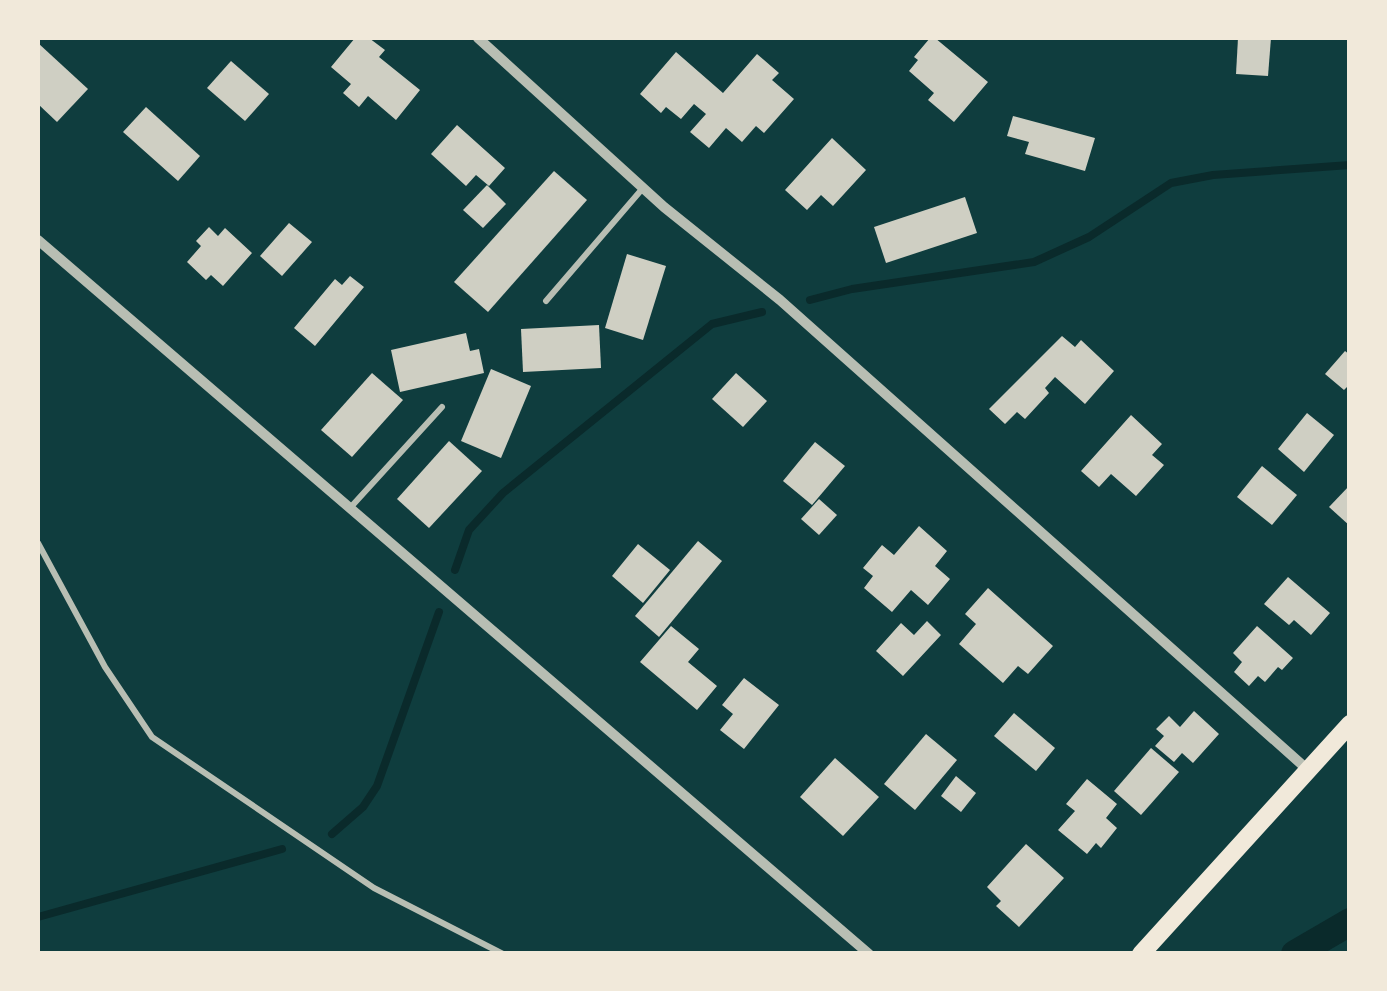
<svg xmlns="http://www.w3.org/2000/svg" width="1387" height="991" font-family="Overpass,sans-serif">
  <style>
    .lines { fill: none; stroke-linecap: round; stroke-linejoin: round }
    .stream { stroke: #0a2a2b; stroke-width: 8 }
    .canal { stroke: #0a2a2b; stroke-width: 28 }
    .building { fill: #cfcfc3 }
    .service { stroke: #b8beb3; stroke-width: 6 }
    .minor { stroke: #b8beb3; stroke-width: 10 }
    .secondary { stroke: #f1e9da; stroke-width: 18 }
  </style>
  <rect width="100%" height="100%" fill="#0f3d3e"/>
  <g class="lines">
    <g class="stream">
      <path d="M810 300 852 289 1034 262 1089 237 1171 183 1213 175 1350 165"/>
      <path d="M455 570 469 530 503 493 712 324 762 312"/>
      <path d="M332 834 363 807 377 786 439 612"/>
      <path d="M38 917 282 849"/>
    </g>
    <path class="canal" d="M1295 954 1350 922"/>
  </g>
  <g class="building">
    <path d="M355 38H369L385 50 379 57 420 90 396 120 368 96 359 107 343 93 351 84 331 67Z"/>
    <path d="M930 38H935L988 82 954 122 928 100 934 93 909 71 918 60 914 57Z"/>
    <path d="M1238 38H1271L1268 76 1236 74Z"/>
    <path d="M38 43 88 89 57 122 38 104Z"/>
    <path d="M676 52 723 93 757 54 779 73 772 80 794 99 764 133 756 126 742 142 726 128 709 148 690 132 706 114 694 104 681 119 666 107 661 113 640 94Z"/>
    <path d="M231 61 269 94 245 121 207 88Z"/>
    <path d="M146 107 200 156 178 181 123 132Z"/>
    <path d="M1013 116 1095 138 1085 171 1025 154 1029 142 1007 136Z"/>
    <path d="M457 125 505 168 489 186 476 175 466 186 431 154Z"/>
    <path d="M832 138 866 170 833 206 821 195 807 210 785 190Z"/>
    <path d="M554 171 587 200 488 312 454 282Z"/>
    <path d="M487 185 506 204 483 228 463 210Z"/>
    <path d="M965 197 977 233 886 263 874 227Z"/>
    <path d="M289 223 312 242 282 276 260 256Z"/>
    <path d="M209 227 218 236 225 228 252 253 223 286 211 275 206 280 187 262 201 246 196 241Z"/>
    <path d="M627 254 666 266 643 340 605 328Z"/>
    <path d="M350 276 364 287 315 346 294 328 335 279 342 285Z"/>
    <path d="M599 325 601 368 523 372 521 329Z"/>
    <path d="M466 333 470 351 479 349 484 373 400 392 391 350Z"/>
    <path d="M1062 336 1075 347 1081 340 1114 371 1085 404 1055 377 1045 388 1049 393 1025 419 1017 412 1005 424 989 409Z"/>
    <path d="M1345 351 1350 355V384L1344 390 1325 374Z"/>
    <path d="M491 369 531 386 501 458 461 441Z"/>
    <path d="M372 373 403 400 352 457 321 430Z"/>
    <path d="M736 373 767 401 743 427 712 399Z"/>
    <path d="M1307 413 1334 435 1304 472 1278 449Z"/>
    <path d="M1131 415 1162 444 1152 455 1164 465 1136 496 1111 474 1099 487 1081 471Z"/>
    <path d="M449 441 482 471 429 528 397 499Z"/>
    <path d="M815 442 845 466 812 505 783 481Z"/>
    <path d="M1262 466 1297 495 1272 525 1237 497Z"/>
    <path d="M1350 485V526L1329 507Z"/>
    <path d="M819 499 837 515 819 535 801 519Z"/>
    <path d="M919 526 947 551 935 566 950 579 928 605 911 590 892 612 864 588 873 576 863 568 882 545 894 555Z"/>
    <path d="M698 541 722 561 659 637 635 616Z"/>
    <path d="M638 544 670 570 643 603 612 576Z"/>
    <path d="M1288 577 1330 613 1311 635 1294 620 1289 625 1264 604Z"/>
    <path d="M988 588 1053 646 1028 674 1018 666 1003 683 959 644 976 624 965 614Z"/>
    <path d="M927 621 941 635 903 676 876 651 901 623 914 635Z"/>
    <path d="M671 626 699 649 688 662 717 686 697 710 640 662Z"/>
    <path d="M1257 626 1293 658 1282 670 1278 667 1265 682 1258 676 1249 686 1234 672 1242 662 1233 653Z"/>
    <path d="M744 678 779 705 744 749 720 730 733 714 722 705Z"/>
    <path d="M1194 711 1219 734 1193 763 1182 753 1174 762 1155 746 1164 736 1156 729 1169 716 1180 727Z"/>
    <path d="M1014 713 1055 748 1036 771 994 736Z"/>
    <path d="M926 734 957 760 915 810 884 784Z"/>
    <path d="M1151 748 1179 772 1141 815 1114 791Z"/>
    <path d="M835 758 879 797 843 836 800 797Z"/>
    <path d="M956 776 976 793 961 812 941 796Z"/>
    <path d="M1087 779 1117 804 1106 818 1117 828 1101 848 1096 843 1087 854 1058 830 1075 811 1066 804Z"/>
    <path d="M1026 844 1064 878 1019 927 996 906 1001 901 987 887Z"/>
  </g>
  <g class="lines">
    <g class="service">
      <path d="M546 301 643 188"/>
      <path d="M350 508 442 407"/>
      <path d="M38 543 105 667 152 737 374 888 503 954"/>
    </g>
    <g class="minor">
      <path d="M478 38 664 207 780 300 1308 770"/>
      <path d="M38 240 869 954"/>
    </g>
    <path class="secondary" d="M1141 954 1350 724"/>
  </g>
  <rect width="1387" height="991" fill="none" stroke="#f1e9da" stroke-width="80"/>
</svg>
